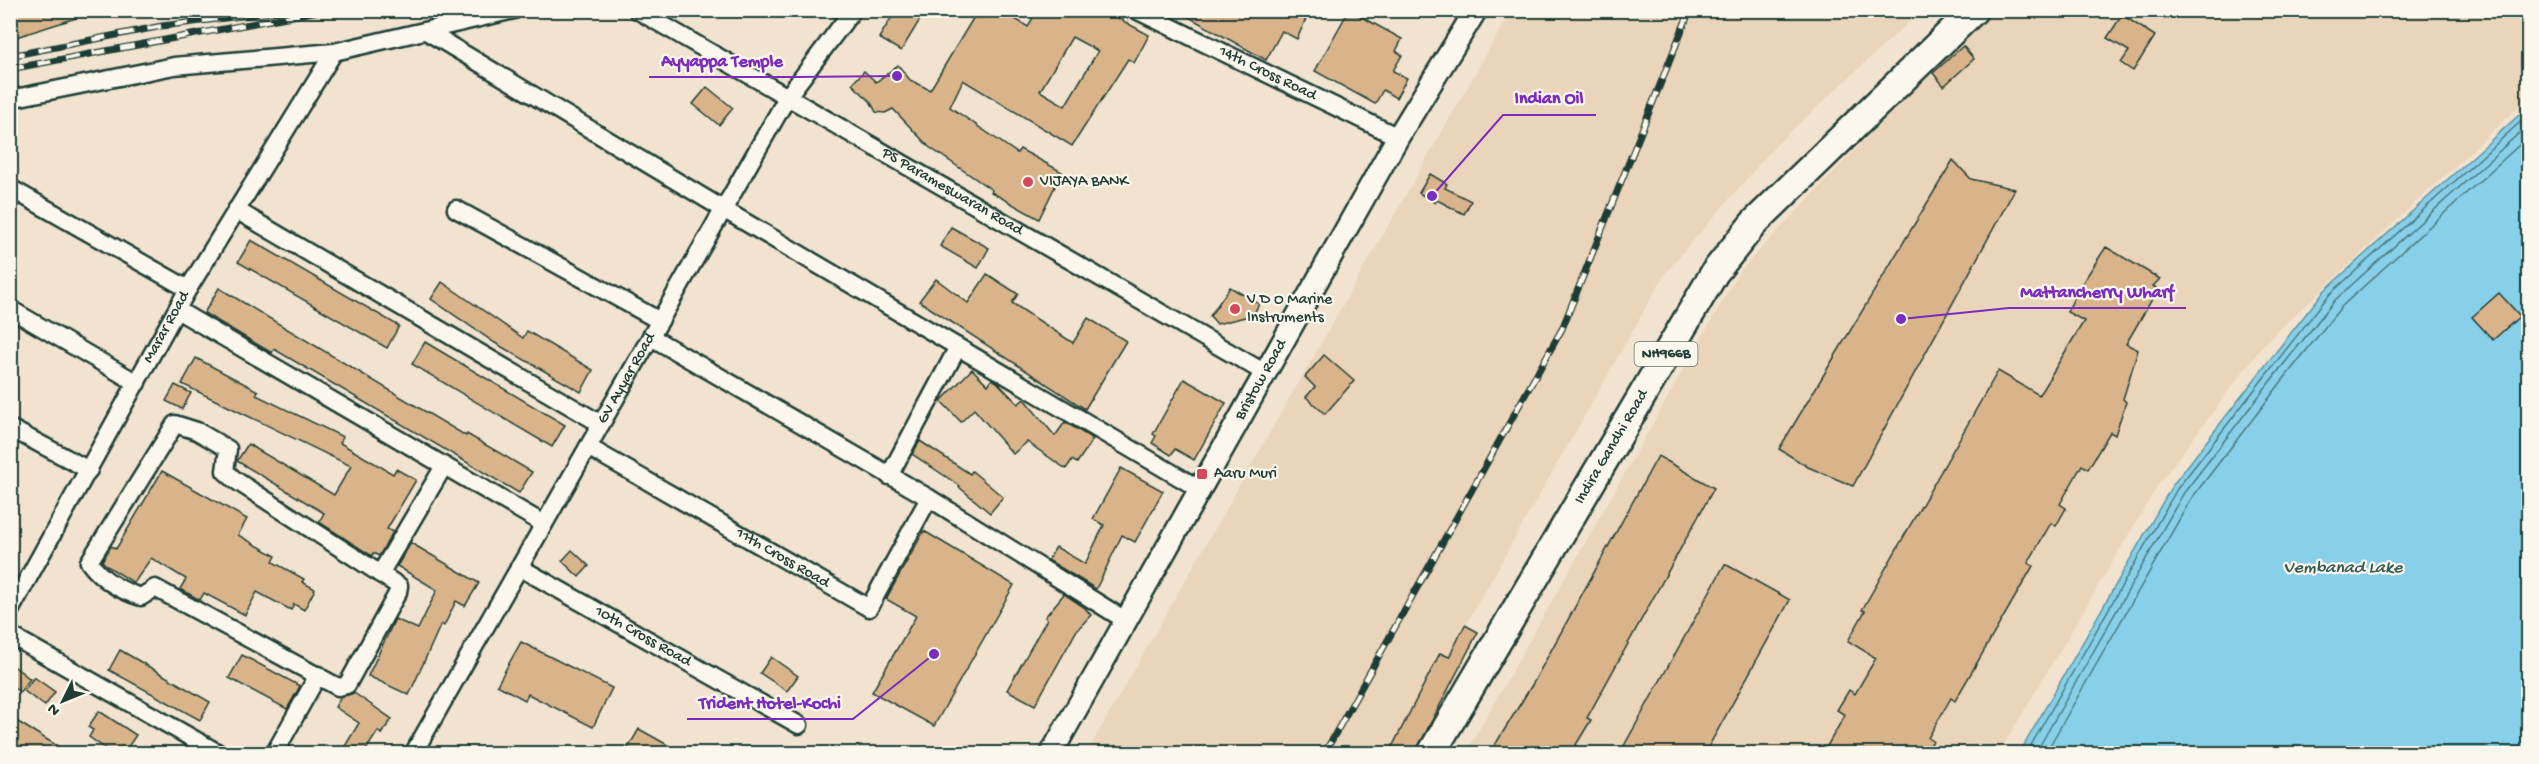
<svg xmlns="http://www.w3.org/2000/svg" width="2539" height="764" font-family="'Gochi Hand',sans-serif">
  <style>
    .built { fill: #ead5bb }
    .water { fill: #88d0e9; stroke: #5e95a1; stroke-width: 1.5 }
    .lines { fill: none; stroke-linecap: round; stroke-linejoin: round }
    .shore { stroke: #49787c; stroke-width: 1.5 }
    .building { fill: #d9b48b; stroke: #1f3d34; stroke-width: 1.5; fill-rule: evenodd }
    .minor-casing { stroke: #1f3d34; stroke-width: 21 }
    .tertiary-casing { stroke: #1f3d34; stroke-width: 26 }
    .trunk-casing { stroke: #1f3d34; stroke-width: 32 }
    .minor { stroke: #fbf7ec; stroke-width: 16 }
    .tertiary { stroke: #fbf7ec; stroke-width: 21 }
    .trunk { stroke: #fbf7ec; stroke-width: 27 }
    .rail-casing { stroke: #1f3d34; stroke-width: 7 }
    .rail { stroke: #fbf7ec; stroke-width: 4.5; stroke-dasharray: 14; stroke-linecap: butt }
    .poi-dot { fill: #d1495b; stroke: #fbf7ec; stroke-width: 2 }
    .labels { text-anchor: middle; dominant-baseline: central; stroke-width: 4.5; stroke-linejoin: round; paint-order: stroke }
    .shield { fill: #fbf7ec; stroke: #61756b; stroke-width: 1.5 }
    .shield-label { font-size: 15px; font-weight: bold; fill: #1f3d34 }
    .street-label { font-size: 16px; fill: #1f3d34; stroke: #fbf7ec }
    .poi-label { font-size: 16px; fill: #1f3d34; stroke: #fbf7ec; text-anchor: start }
    .water-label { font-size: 18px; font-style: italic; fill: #345a58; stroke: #fbf7ec }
    .leader { fill: none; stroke: #7b2cbf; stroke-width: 2 }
    .callout-dot { fill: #7b2cbf; stroke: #fbf7ec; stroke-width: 2 }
    .callout-label { font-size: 18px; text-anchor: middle; font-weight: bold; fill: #7b2cbf; stroke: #fbf7ec; stroke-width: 4.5; stroke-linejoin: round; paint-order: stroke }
  </style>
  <rect width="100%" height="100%" fill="#f1e3cf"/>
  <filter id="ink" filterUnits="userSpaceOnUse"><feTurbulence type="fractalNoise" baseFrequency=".0167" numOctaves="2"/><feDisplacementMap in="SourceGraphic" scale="12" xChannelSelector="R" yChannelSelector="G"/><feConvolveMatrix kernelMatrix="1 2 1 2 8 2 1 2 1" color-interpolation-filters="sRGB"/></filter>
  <g filter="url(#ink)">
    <g class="built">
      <path d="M1511 11H1921L1777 144 1666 272 1393 753 1086 754Z"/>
      <path d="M1987 11H2528V98L2264 344 2160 482 1999 753 1465 754 1739 272Z"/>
    </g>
    <path class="water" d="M2528 107V753L2019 754 2172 486 2268 362 2324 291Z"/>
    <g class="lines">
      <g class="shore">
        <path d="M2026 754 2177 489 2273 366 2329 295 2528 115"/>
        <path d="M2035 754 2183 494 2279 370 2335 300 2528 125"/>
        <path d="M2045 754 2191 499 2286 376 2341 307 2528 137"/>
      </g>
    </g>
    <g class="building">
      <path d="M10 10H89V14L10 39Z"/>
      <path d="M896 10H909L921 18 901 51 879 38Z"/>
      <path d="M978 10H1001L1028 27 1037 10H1103L1149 35 1134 63 1128 59 1072 146 963 80 950 107 1017 153 1020 149 1062 172 1039 219 991 192 992 190 929 147 893 109 885 113 876 112 870 101 852 84 864 71 876 82 898 65 910 80 930 90ZM1072 37 1098 51 1065 106 1040 91Z"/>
      <path d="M1176 10H1310L1297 39 1282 31 1266 60Z"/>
      <path d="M1349 10 1402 39 1396 51 1402 55 1393 71 1407 78 1396 98 1383 90 1375 104 1315 71Z"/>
      <path d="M2122 15 2155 36 2133 71 2121 63 2129 51 2107 38Z"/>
      <path d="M1963 46 1974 59 1944 86 1933 73Z"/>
      <path d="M707 87 733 108 719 125 693 104Z"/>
      <path d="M1953 160 1971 179 2015 189 1853 486 1808 467 1779 449Z"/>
      <path d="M1430 174 1447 184 1445 188 1471 201 1464 214 1437 200 1435 203 1419 193Z"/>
      <path d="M951 227 989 248 978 268 940 246Z"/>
      <path d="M251 240 399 326 387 348 238 262Z"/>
      <path d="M2106 247 2160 279 2153 286 2158 289 2126 344 2138 350 2123 399 2126 402 2115 435 2110 432 2088 469 2082 465 2060 504 2066 508 2056 526 2051 523 2028 563 2033 566 1955 701 1951 698 1928 738 1933 741 1925 753H1823L1845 715 1837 710 1849 690 1855 694 1876 658 1848 641 1865 611 1862 610 1998 371 2039 395 2084 321 2067 312 2079 288Z"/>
      <path d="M987 274 1018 294 1012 303 1073 343 1088 318 1126 341 1085 409 919 301 936 279 968 303Z"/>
      <path d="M442 282 523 338 527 331 593 370 581 392 495 343 431 299Z"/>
      <path d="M1230 287 1259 304 1253 315 1217 324 1210 316Z"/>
      <path d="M219 288 466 436 467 434 532 472 519 493 274 349 272 353 204 313Z"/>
      <path d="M2499 293 2520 316 2493 340 2472 317Z"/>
      <path d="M425 342 565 425 552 447 412 364Z"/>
      <path d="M1324 355 1354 381 1325 414 1306 397 1315 387 1305 377Z"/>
      <path d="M196 358 258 391 256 395 343 437 340 443 393 474 396 469 416 480 387 529 393 532 379 556 373 553 372 556 319 522 324 513 237 461 248 444 334 495 351 466 182 384Z"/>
      <path d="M972 369 988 385 992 379 997 382 1018 404 1024 399 1055 436 1065 422 1093 439 1077 463 1072 460 1066 469 1027 442 1013 454 974 409 961 422 941 401Z"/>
      <path d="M1184 379 1226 403 1194 460 1175 449 1171 455 1152 443 1156 436 1153 434Z"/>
      <path d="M175 385 191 393 182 409 166 401Z"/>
      <path d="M920 441 970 474 972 471 1003 497 990 513 959 487 960 486 912 454Z"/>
      <path d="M1658 456 1714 488 1587 718 1591 720 1571 753H1490L1532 685Z"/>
      <path d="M1121 468 1163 491 1135 542 1122 535 1096 589 1048 560 1056 547 1085 564 1104 525 1093 519Z"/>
      <path d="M162 471 247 519 238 535 276 556 273 562 304 579 302 582 315 589 304 610 294 604 291 610 257 592 245 615 204 593 200 600 180 589 186 579 151 558 134 583 107 566 102 561 111 546 116 549Z"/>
      <path d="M924 531 1014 585 934 726 872 692 916 616 886 599Z"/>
      <path d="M411 543 479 583 465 606 456 601 444 626 441 624 409 695 368 676 395 619 418 629 437 590 397 566Z"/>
      <path d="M572 550 589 566 579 577 562 561Z"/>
      <path d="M1725 564 1790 600 1705 753H1620Z"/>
      <path d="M1064 594 1085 608 1091 615 1077 630 1035 705 1007 690 1047 619 1045 617Z"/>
      <path d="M1465 625 1478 632 1415 753H1389L1440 653 1449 657Z"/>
      <path d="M521 642 612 688 593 727 528 694 525 700 497 685Z"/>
      <path d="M120 650 210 702 200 720 109 670Z"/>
      <path d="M242 655 300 686 287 709 229 678Z"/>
      <path d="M771 657 798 676 787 691 760 673Z"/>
      <path d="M10 663 30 679 20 692 10 685Z"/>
      <path d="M34 677 55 692 45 706 24 691Z"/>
      <path d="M354 693 392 719 381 734 378 731 364 753H341L359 723 335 707 341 697Z"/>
      <path d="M99 711 136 735 124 753H112L89 737 93 730 88 727Z"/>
      <path d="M10 717 23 725 69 753H10Z"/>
      <path d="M639 729 682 753H625Z"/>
    </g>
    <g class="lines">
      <defs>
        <g id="minor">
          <path id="s1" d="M637 10 1267 374"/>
          <path id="s2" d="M1136 10 1398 137"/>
          <path d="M426 31 723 209 1201 490"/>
          <path d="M10 99 174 66 334 52 514 10"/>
          <path d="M10 188 188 289"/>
          <path d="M456 209 660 321"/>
          <path d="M236 210 601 424"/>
          <path d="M10 309 137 383"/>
          <path d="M177 310 544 524"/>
          <path d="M651 337 929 498 1125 620"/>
          <path d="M175 424 197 431 228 449 225 471 235 480 399 586 398 592 347 685 338 687 155 588 141 597C121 591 101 579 89 562Z"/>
          <path d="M10 428 89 470"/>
          <path id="s3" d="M588 447 869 608 929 498"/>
          <path d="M889 476 958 347"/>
          <path id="s4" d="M519 567 799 725"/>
          <path d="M380 574 444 466"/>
          <path id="s5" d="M10 611 188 289 334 52"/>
          <path d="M10 635 220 754"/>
          <path d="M274 754 318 675"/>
          <path id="s6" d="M413 754 788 96 853 10"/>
        </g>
        <g id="tertiary">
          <path id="s7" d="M1051 754 1398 137 1476 10"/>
        </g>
        <g id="trunk">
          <path id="s8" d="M1431 754 1715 272 1754 223 1974 10"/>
        </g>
      </defs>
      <use href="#minor" class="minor-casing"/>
      <use href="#tertiary" class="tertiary-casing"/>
      <use href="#trunk" class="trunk-casing"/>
      <use href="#minor" class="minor"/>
      <use href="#tertiary" class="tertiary"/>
      <use href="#trunk" class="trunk"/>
      <defs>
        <g id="rail">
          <path d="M10 56 162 26 281 11"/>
          <path d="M10 69 324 10"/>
          <path d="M1324 754 1562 329 1690 10"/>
        </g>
      </defs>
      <use href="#rail" class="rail-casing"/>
      <use href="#rail" class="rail"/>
    </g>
  </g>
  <g class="poi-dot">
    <circle cx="1028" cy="182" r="6"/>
    <circle cx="1235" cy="309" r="6"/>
    <rect x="1196" y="468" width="12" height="12" rx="3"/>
  </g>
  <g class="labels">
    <rect class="shield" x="1634.5" y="342" width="63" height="24" rx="4.5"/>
    <g class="shield-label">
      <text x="1666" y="354">NH966B</text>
    </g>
    <g class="street-label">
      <text stroke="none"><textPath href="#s2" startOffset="146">14th Cross Road</textPath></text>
      <text stroke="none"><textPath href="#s1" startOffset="364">PS Parameswaran Road</textPath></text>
      <text stroke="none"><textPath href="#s5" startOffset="324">Marar Road</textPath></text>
      <text stroke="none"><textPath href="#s6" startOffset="432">GV Ayyar Road</textPath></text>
      <text stroke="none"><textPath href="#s7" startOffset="429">Bristow Road</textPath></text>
      <text stroke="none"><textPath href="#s8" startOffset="356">Indira Gandhi Road</textPath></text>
      <text stroke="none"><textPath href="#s3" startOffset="224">11th Cross Road</textPath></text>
      <text stroke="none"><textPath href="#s4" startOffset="142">10th Cross Road</textPath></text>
    </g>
    <g class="poi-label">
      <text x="1040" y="182">VIJAYA BANK</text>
      <text x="1247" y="300">V D O Marine<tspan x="1247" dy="18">Instruments</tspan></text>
      <text x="1214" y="474">Aaru Muri</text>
    </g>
    <g class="water-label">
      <text x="2343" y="568">Vembanad Lake</text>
    </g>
  </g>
  <path class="leader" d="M897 76L795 77H649M1432 196L1503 115H1596M1901 319L2009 308H2186M934 654L853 719H687"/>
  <g class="callout-dot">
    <circle cx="897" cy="76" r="6"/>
    <circle cx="1432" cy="196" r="6"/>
    <circle cx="1901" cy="319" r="6"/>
    <circle cx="934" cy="654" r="6"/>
  </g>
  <g class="callout-label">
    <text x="722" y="66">Ayyappa Temple</text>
    <text x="1549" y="103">Indian Oil</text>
    <text x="2097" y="297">Mattancherry Wharf</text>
    <text x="770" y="708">Trident Hotel-Kochi</text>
  </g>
  <rect width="2539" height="764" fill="none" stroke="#fbf7ec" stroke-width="36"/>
  <rect x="18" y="18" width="2503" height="728" fill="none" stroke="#1f3d34" stroke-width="2" filter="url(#ink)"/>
  <g transform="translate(63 701) rotate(227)" stroke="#fbf7ec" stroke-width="4.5" paint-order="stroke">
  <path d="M0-4.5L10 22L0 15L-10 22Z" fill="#1f3d34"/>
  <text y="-9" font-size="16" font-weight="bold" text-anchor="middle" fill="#1f3d34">N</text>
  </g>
</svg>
